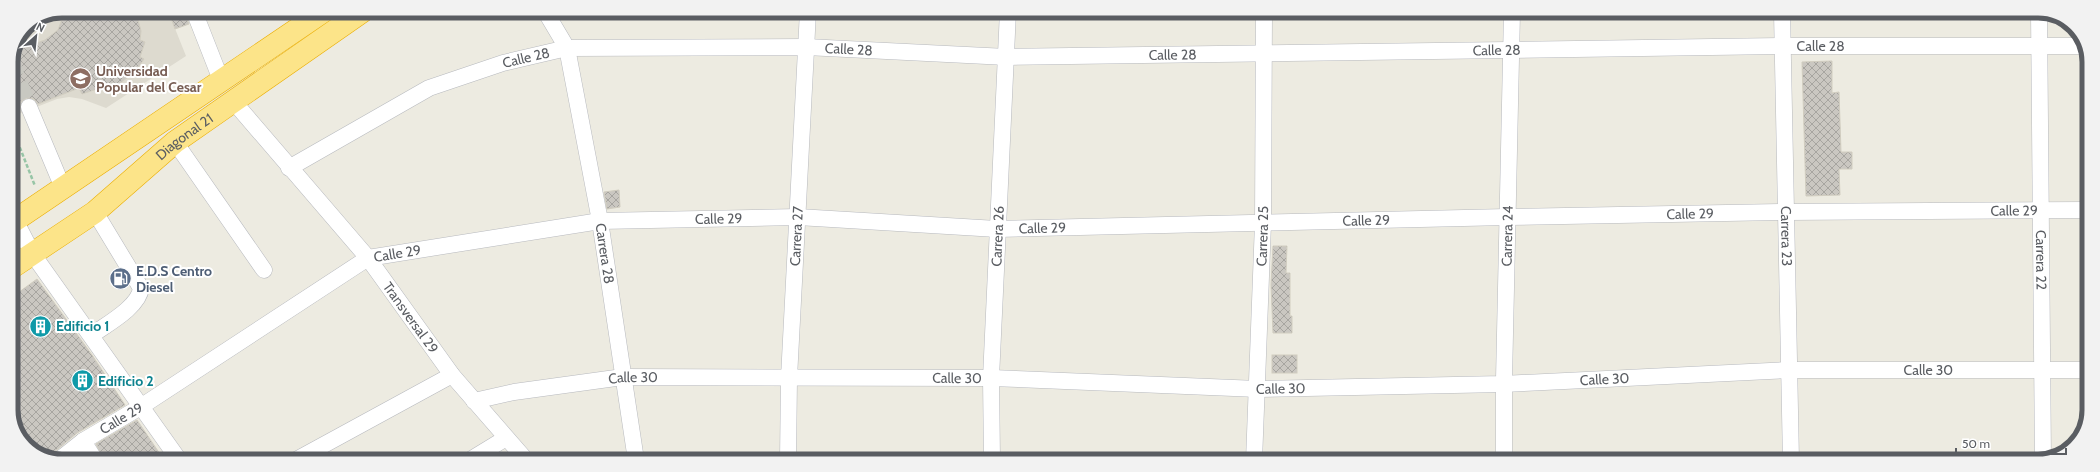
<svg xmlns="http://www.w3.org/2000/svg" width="2100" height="472" font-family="Cabin,sans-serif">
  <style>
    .education { fill: #dddacf }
    .building { fill: url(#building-cross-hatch); stroke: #d1cdc0 }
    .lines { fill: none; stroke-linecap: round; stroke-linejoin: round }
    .minor-tunnel { stroke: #c8c8c1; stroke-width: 16; stroke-dasharray: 16 8; stroke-linecap: butt }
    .minor-casing { stroke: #b7b9be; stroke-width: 17 }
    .highway-casing { stroke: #ebae02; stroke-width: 23 }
    .path { stroke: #97c5a6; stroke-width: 2.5; stroke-dasharray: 4 2; stroke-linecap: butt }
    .minor { stroke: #fff; stroke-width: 16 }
    .highway { stroke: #fce489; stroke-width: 22 }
    .labels { text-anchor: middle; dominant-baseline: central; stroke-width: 4; stroke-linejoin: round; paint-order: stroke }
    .street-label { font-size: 14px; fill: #5a5d62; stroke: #fff }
    .education-label { font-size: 14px; font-weight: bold; fill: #785e54; stroke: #fff; text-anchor: start }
    .service-label { font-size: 14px; font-weight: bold; fill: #4e5e75; stroke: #fff; text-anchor: start }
    .culture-label { font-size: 14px; font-weight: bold; fill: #0d838f; stroke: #fff; text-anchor: start }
    .rim { fill: none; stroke: #5a5d62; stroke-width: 5 }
  </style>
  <defs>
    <pattern id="building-cross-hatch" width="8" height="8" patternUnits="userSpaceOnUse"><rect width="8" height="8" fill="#cac7c1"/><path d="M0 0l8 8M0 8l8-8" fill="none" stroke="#a7a5a0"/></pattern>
  </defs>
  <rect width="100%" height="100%" fill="#edebe1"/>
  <path class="education" d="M62 11H168L186 56 106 108 82 99 69 97 57 99 11 117V61L26 26Z"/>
  <g class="building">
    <path d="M65 11H131L138 20 141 31 140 40 145 42 140 57 144 59 134 73 117 85 115 83 82 94 79 88 38 104 34 99 26 98 21 102 20 110 11 114V61L15 51 45 40 58 30Z"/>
    <path d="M180 11H184L189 24 175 29 170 15Z"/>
    <path d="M1832 61V93L1839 92 1841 152H1852V169H1839L1840 195 1806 196 1802 62Z"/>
    <path d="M619 190 620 207 607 209 604 192Z"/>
    <path d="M1273 246H1287L1286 273H1290V316H1292V333H1273L1271 285Z"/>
    <path d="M37 279 92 355 125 405 77 433 53 453 50 459 24 444 11 417V298Z"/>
    <rect x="1272" y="355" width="25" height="18"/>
    <path d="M137 420 164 460H104L96 444Z"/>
  </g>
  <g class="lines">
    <path class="minor-tunnel" d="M11 61 29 107"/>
    <defs>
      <g id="minor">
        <path d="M194 11 221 80"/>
        <path id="s1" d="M545 11 567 48 600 221 636 460"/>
        <path id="s2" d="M1782 12 1791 461"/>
        <path id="s3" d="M2039 12 2043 460"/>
        <path id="s4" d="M234 102 368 258 452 375 526 460"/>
        <path d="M29 107 63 188"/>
        <path d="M175 142 264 270"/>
        <path id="s5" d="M289 168 429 88 503 63 567 48 806 47 1007 57 1782 46H2084"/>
        <path d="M15 220 32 253 179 460"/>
        <path d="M92 335C107 324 139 307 141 288L95 212"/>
        <path id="s6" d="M474 401 514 392 623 377 991 378 1258 389 1503 384 1789 370H2088"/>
        <path d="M83 441 95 460"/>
        <path id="s7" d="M59 460 83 441 142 406 368 258 600 221 798 217 997 229 1507 217 1786 212 2088 210"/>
        <path d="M296 460 452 375"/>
        <path d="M470 460 506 438"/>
        <path id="s8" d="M788 460 789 378 808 11"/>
        <path id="s9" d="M992 460 991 378 1008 11"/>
        <path id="s10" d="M1254 461 1263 223 1264 12"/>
        <path id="s11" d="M1504 461V380L1512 12"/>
      </g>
      <g id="highway">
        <path d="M11 223 324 11"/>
        <path id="s12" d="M11 268 95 212 175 142 363 11"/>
      </g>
    </defs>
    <use href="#minor" class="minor-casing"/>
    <use href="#highway" class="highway-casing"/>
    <path class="path" d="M11 125 35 186"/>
    <use href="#minor" class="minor"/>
    <use href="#highway" class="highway"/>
  </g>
  <defs>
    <symbol id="university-disc" viewBox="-11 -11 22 22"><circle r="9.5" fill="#8d6e63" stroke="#fff"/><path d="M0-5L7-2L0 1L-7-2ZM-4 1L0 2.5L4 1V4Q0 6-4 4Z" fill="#fff"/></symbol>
    <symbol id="fuel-disc" viewBox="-11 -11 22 22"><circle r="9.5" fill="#5c6f8a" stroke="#fff"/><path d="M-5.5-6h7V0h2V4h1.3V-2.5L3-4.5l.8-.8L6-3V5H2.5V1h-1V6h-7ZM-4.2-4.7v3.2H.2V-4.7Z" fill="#fff"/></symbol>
    <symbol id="building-disc" viewBox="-11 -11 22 22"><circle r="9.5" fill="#0f9aa8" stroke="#fff"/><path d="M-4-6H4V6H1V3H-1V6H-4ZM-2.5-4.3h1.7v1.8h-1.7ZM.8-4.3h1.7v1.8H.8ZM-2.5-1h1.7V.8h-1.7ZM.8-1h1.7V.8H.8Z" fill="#fff"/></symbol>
  </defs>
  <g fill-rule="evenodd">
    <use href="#university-disc" x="68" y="66" width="25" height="25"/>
    <use href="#fuel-disc" x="108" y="266" width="25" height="25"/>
    <use href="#building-disc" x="28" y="314" width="25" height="25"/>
    <use href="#building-disc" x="70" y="368" width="25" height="25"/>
  </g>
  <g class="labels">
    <g class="street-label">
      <text stroke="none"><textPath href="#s5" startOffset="1559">Calle 28</textPath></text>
      <text stroke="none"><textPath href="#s5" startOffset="587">Calle 28</textPath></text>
      <text stroke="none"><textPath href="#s5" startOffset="1235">Calle 28</textPath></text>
      <text stroke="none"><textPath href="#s5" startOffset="911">Calle 28</textPath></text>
      <text stroke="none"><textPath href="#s5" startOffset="263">Calle 28</textPath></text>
      <text stroke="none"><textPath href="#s12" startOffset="218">Diagonal 21</textPath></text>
      <text stroke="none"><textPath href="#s7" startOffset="2019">Calle 29</textPath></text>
      <text stroke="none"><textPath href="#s7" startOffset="1695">Calle 29</textPath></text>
      <text stroke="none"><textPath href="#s7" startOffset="723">Calle 29</textPath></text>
      <text stroke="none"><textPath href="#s7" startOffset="1371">Calle 29</textPath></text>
      <text stroke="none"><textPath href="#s7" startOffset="1047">Calle 29</textPath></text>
      <text stroke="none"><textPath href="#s8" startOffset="224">Carrera 27</textPath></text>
      <text stroke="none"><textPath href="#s9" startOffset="224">Carrera 26</textPath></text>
      <text stroke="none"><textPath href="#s10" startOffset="225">Carrera 25</textPath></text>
      <text stroke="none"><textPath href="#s11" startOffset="225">Carrera 24</textPath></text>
      <text stroke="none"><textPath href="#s2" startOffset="224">Carrera 23</textPath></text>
      <text stroke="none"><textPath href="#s7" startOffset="399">Calle 29</textPath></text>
      <text stroke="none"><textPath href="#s1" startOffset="252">Carrera 28</textPath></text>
      <text stroke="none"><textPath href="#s3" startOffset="248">Carrera 22</textPath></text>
      <text stroke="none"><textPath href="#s4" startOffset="279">Transversal 29</textPath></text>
      <text stroke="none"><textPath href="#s6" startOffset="1457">Calle 30</textPath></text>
      <text stroke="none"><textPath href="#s6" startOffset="485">Calle 30</textPath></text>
      <text stroke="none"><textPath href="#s6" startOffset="161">Calle 30</textPath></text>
      <text stroke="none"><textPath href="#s6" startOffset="1133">Calle 30</textPath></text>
      <text stroke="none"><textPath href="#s6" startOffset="809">Calle 30</textPath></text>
      <text stroke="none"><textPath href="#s7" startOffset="75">Calle 29</textPath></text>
    </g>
    <g class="education-label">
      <text x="96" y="71">Universidad<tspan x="96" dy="16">Popular del Cesar</tspan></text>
    </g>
    <g class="service-label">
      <text x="136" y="271">E.D.S Centro<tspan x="136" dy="16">Diesel</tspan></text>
    </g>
    <g class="culture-label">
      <text x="56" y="326">Edificio 1</text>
      <text x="98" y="381">Edificio 2</text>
    </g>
  </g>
  <path d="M0 0H2100V472H0ZM62 18H2038A44 44 0 0 1 2082 62V410A44 44 0 0 1 2038 454H62A44 44 0 0 1 18 410V62A44 44 0 0 1 62 18Z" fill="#f2f2f2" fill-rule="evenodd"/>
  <path class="rim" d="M62 18H2038A44 44 0 0 1 2082 62V410A44 44 0 0 1 2038 454H62A44 44 0 0 1 18 410V62A44 44 0 0 1 62 18Z"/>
  <g transform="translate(36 36) rotate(27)" stroke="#ffffff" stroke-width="3" paint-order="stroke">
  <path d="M0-3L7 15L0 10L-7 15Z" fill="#5a5d62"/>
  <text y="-6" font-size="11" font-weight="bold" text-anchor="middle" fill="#5a5d62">N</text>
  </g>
  <path d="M1956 448v6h110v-6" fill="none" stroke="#5a5d62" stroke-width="2"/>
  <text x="1962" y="448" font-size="12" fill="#5a5d62" stroke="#ffffff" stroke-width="3" paint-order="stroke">50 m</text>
</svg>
